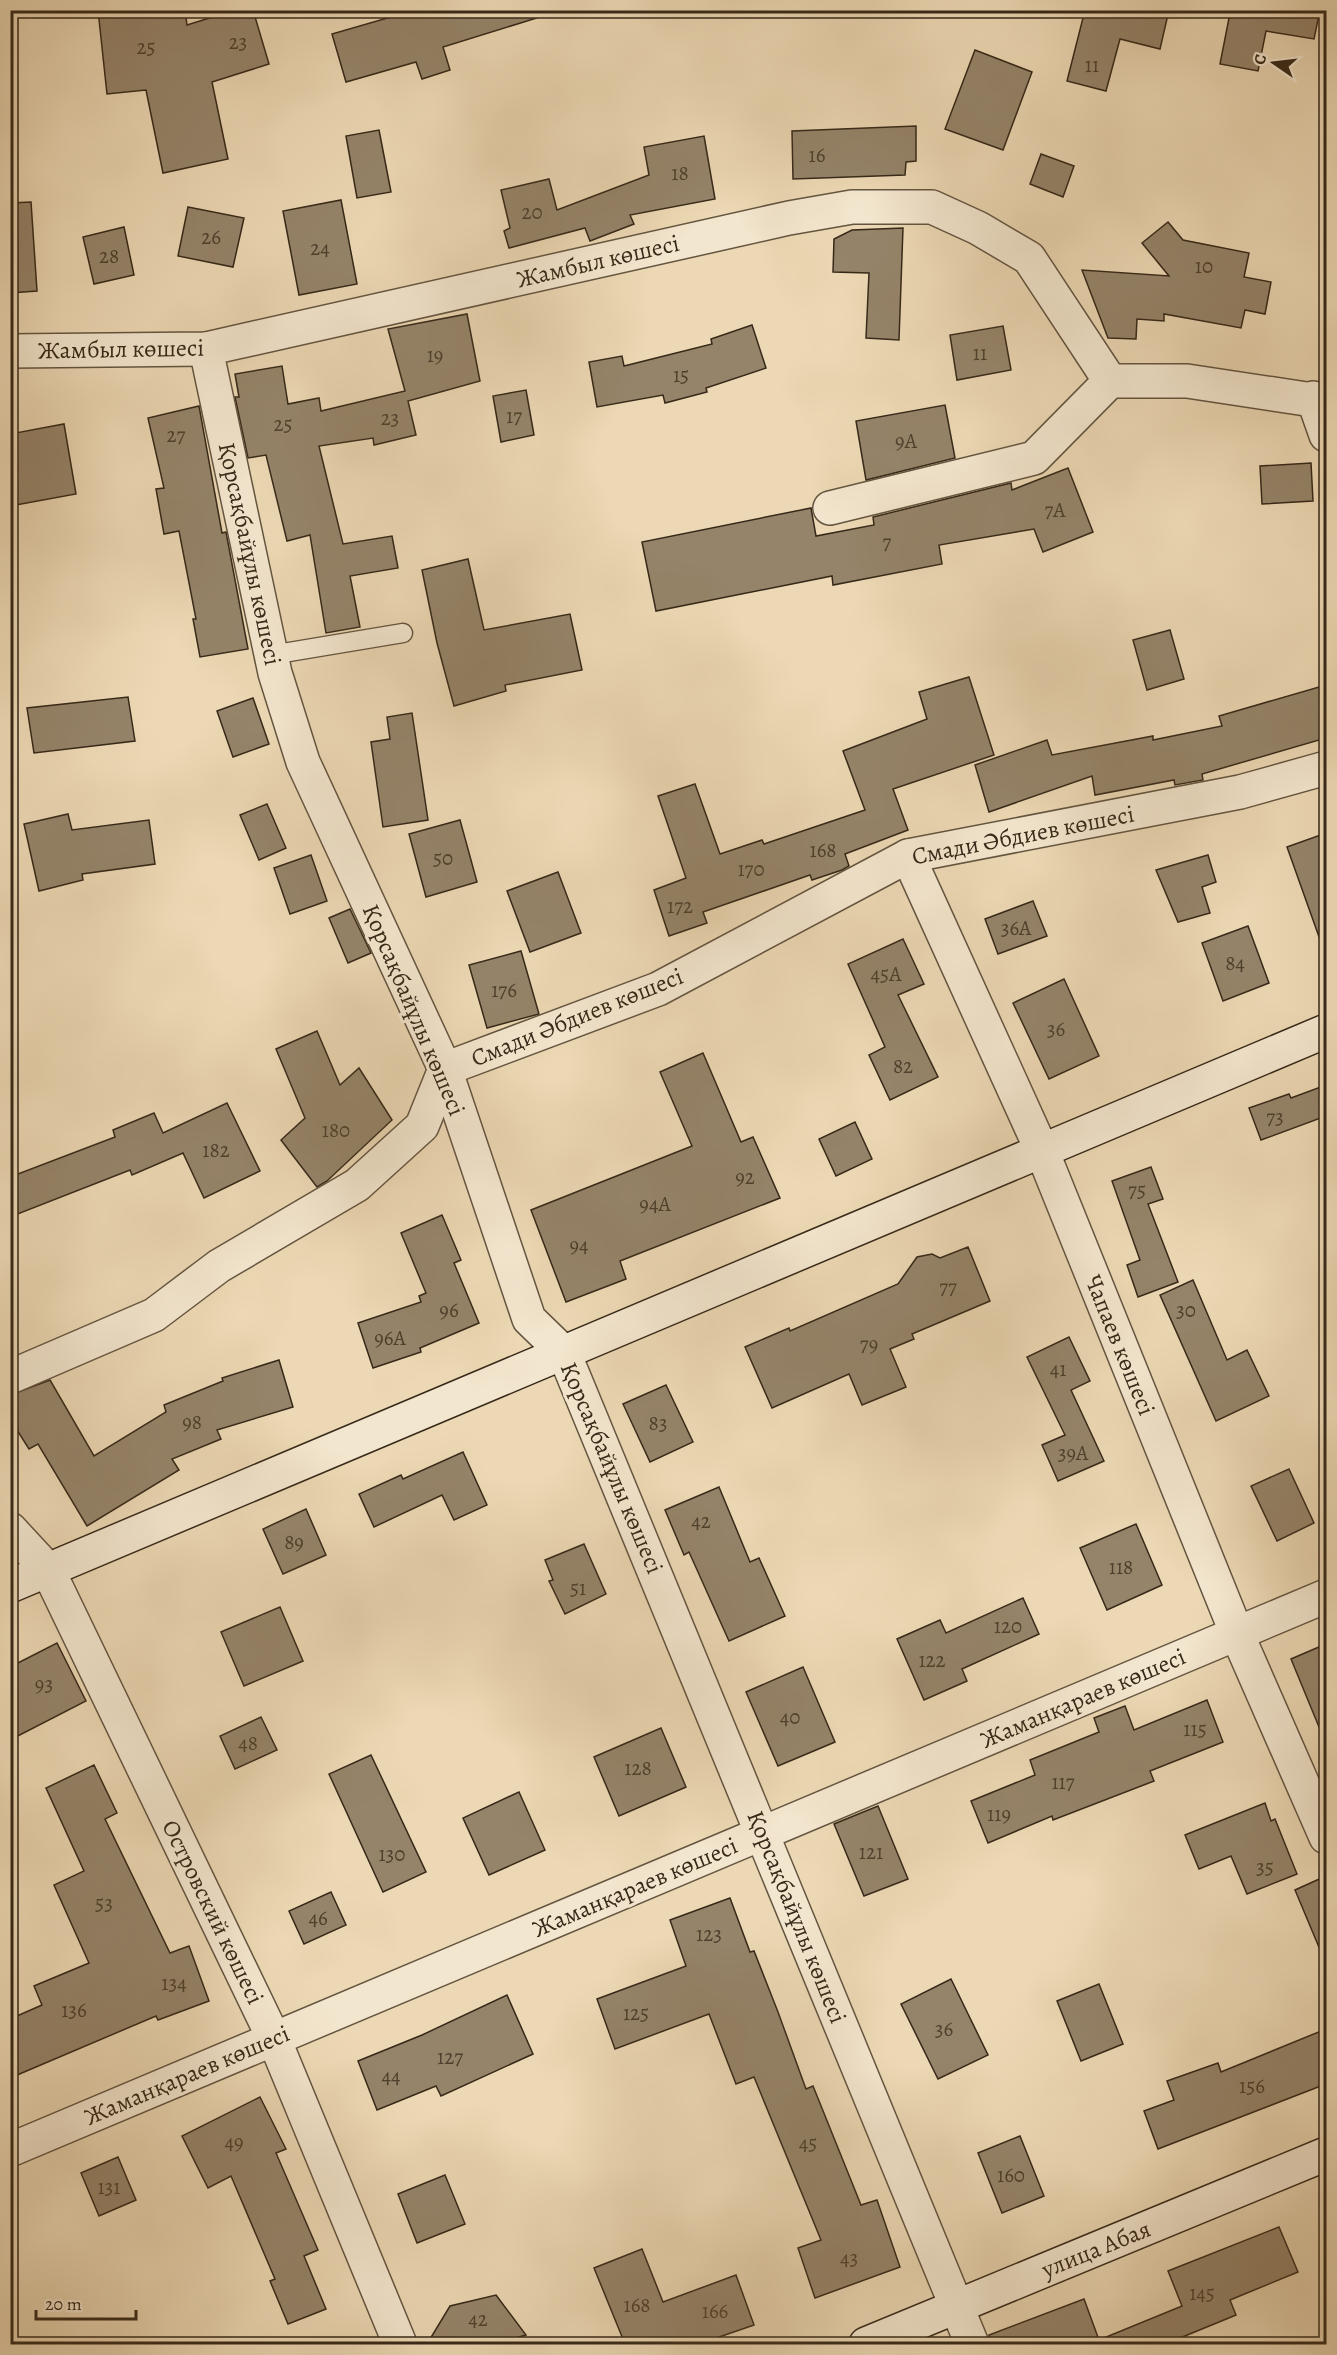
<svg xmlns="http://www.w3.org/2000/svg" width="1337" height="2355" font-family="Alegreya,serif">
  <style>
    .building { fill: #95846a; stroke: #362919; stroke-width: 1.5 }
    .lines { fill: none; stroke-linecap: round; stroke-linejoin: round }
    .lane-casing { stroke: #645540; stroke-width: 21 }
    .street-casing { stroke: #645540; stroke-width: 36 }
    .secondary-casing { stroke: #362919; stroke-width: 36 }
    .lane { stroke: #f3e6ce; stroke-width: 18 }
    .street { stroke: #f3e6ce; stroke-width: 33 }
    .secondary { stroke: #f3e6ce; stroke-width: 33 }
    .labels { text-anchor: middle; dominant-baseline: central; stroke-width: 6; stroke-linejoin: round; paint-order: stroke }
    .number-label { font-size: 21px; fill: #4e402d }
    .street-label { font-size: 24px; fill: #362919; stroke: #f3e6ce }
  </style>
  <rect width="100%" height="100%" fill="#ecd8b4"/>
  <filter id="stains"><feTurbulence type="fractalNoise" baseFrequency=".00333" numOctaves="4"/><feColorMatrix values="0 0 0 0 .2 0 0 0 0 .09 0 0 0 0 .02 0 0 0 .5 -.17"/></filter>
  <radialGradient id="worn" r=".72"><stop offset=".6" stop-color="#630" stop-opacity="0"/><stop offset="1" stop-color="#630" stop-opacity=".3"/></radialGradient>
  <g class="building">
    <path d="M98 10H185L187 25 235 10H253L269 64 212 82 228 159 163 173 146 90 107 94Z"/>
    <path d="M415 10H539L540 17 443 47 450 70 422 79 416 62 346 82 332 34Z"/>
    <path d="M1085 10H1169L1160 49 1120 39 1106 91 1067 81Z"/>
    <path d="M1233 10H1320L1314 39 1266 31 1258 71 1220 64 1230 13H1233Z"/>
    <path d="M975 50 1032 72 1003 150 945 129Z"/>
    <path d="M916 126V161L906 162 905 175 793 179 792 131Z"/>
    <path d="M379 130 391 192 357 198 346 136Z"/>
    <path d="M704 136 715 199 630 215 634 224 590 241 585 228 509 248 504 231 510 228 501 190 549 179 557 210 649 175 644 147Z"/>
    <path d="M1041 154 1074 166 1063 197 1030 184Z"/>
    <path d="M341 200 357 284 299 295 283 211Z"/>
    <path d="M31 202 37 291 10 293V203Z"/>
    <path d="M188 207 244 218 233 267 178 256Z"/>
    <path d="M1168 222 1183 240 1249 253 1244 277 1271 282 1265 314 1245 310 1241 328 1164 314V321L1137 319 1136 339 1108 338 1082 270 1169 276 1142 243Z"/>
    <path d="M124 227 134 275 94 284 83 237Z"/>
    <path d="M903 228 899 340 866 338 869 273 833 272 834 239 852 230Z"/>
    <path d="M467 314 480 381 408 401 416 435 374 445 373 438 319 446 343 544 392 536 398 568 350 576 360 627 326 633 310 535 287 541 266 455 248 458 235 397H239L235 374 282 366 288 404 319 398 321 411 405 391 388 329Z"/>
    <path d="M752 325 766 368 706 388 707 392 665 403 663 395 597 407 589 362 622 356 624 366 712 344 711 339Z"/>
    <path d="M1003 326 1011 370 957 380 950 335Z"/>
    <path d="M526 390 534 435 501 442 493 396Z"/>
    <path d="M945 405 955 458 866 480 856 421Z"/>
    <path d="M199 406 222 533 226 532 248 649 200 657 193 619H196L179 531 164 534 156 489 164 488 148 418Z"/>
    <path d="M64 424 76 494 10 506V434Z"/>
    <path d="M1311 463 1313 501 1262 504 1260 466Z"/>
    <path d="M1068 468 1093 532 1043 552 1034 529 939 545 942 564 833 585 832 576 656 611 642 542 811 508 816 536 874 525 873 517 1011 483 1012 490Z"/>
    <path d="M468 559 484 630 570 614 582 670 505 685 506 691 454 706 437 643 422 570Z"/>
    <path d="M1170 630 1184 679 1147 690 1133 640Z"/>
    <path d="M969 677 994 755 893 789 908 830 845 854 849 866 842 870 812 880 810 875 703 912 707 923 669 936 654 890 686 878 658 796 695 784 720 854 762 840 764 844 865 810 843 751 927 719 919 692Z"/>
    <path d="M1326 685V738L1202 774 1203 780 1175 785 1174 780 1095 795 1092 776 989 812 975 765 1047 740 1052 755 1153 736V740L1222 726 1219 716Z"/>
    <path d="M128 697 135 741 34 753 27 708Z"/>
    <path d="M253 698 269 744 233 757 217 711Z"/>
    <path d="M412 713 428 820 383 827 371 742 390 739 387 717Z"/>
    <path d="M267 804 286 848 259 860 240 815Z"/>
    <path d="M68 814 72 830 149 820 155 864 82 874 83 880 39 891 24 824Z"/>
    <path d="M460 820 477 882 426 897 409 834Z"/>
    <path d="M1326 833V948H1323L1287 847Z"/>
    <path d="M311 855 327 901 290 914 274 868Z"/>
    <path d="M1208 855 1216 882 1202 887 1210 913 1178 922 1156 870Z"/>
    <path d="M558 872 581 933 530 952 507 891Z"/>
    <path d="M1033 901 1047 936 998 954 985 919Z"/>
    <path d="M350 909 371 953 348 963 329 918Z"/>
    <path d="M1248 926 1269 983 1223 1001 1202 943Z"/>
    <path d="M903 939 924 984 898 995 938 1077 890 1100 869 1055 885 1047 848 964Z"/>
    <path d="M521 951 539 1014 487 1028 469 965Z"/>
    <path d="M1064 979 1099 1056 1049 1079 1013 1003Z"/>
    <path d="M317 1031 340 1085 359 1068 392 1120 327 1181 317 1187 281 1140 305 1118 276 1049Z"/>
    <path d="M703 1053 741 1142 753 1137 780 1198 620 1261 626 1279 566 1302 531 1210 692 1146 660 1072Z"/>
    <path d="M1326 1085V1116L1261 1140 1249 1108 1289 1094 1291 1098Z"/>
    <path d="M227 1103 260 1171 204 1198 183 1153 132 1175 130 1170 10 1217V1177L115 1137 113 1130 154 1113 163 1133Z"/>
    <path d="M855 1122 872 1159 836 1176 819 1139Z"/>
    <path d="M1151 1167 1163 1199 1148 1204 1178 1282 1138 1297 1127 1265 1140 1260 1112 1181Z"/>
    <path d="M442 1215 461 1260 454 1263 479 1323 420 1348 421 1352 373 1368 358 1323 421 1302 419 1296 426 1293 401 1233Z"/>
    <path d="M968 1247 990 1301 912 1334 914 1339 890 1349 906 1387 862 1405 849 1374 772 1408 745 1347 789 1328 790 1331 898 1284 917 1257 932 1254 940 1258Z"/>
    <path d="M1193 1280 1227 1360 1247 1350 1269 1396 1216 1421 1160 1295Z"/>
    <path d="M1069 1337 1090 1381 1071 1390 1104 1461 1058 1481 1042 1445 1065 1435 1027 1357Z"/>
    <path d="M279 1360 293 1407 217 1430 221 1439 172 1459 179 1470 87 1526 38 1444 29 1449 10 1419V1395L50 1380 94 1456 166 1412 164 1405 223 1381 222 1378Z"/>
    <path d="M666 1385 693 1442 650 1462 623 1404Z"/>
    <path d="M463 1452 487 1505 454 1520 442 1495 374 1527 359 1494 401 1475 403 1479Z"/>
    <path d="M1289 1469 1314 1523 1277 1541 1251 1486Z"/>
    <path d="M719 1487 750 1562 759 1558 785 1616 729 1641 689 1552 684 1555 665 1510Z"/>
    <path d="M306 1509 326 1555 283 1574 263 1529Z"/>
    <path d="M1136 1524 1162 1585 1107 1610 1080 1548Z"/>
    <path d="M584 1544 606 1594 565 1614 549 1581 553 1580 545 1560Z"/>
    <path d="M1023 1598 1039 1634 962 1669 967 1681 924 1700 897 1639 940 1620 946 1633Z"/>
    <path d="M280 1607 303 1661 244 1686 221 1632Z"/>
    <path d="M57 1643 86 1701 10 1740V1667Z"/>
    <path d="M1326 1644V1744L1291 1659Z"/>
    <path d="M803 1667 835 1742 778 1766 746 1692Z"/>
    <path d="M1207 1700 1223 1742 1150 1771 1154 1781 1053 1820 1052 1816 988 1843 971 1801 1035 1775 1030 1760 1099 1732 1094 1718 1125 1706 1134 1730Z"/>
    <path d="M261 1717 277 1750 235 1769 220 1736Z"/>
    <path d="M661 1728 686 1787 619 1816 594 1757Z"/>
    <path d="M371 1755 426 1872 383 1892 329 1774Z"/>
    <path d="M94 1765 117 1813 105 1819 170 1953 189 1946 209 2001 158 2020 156 2016 10 2078V2019L42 2005 34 1986 89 1963 54 1885 84 1871 46 1788Z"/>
    <path d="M519 1792 545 1850 489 1875 463 1818Z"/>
    <path d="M1265 1803 1271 1821 1275 1819 1297 1874 1247 1894 1231 1856 1199 1869 1185 1835Z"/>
    <path d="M878 1806 908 1879 864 1896 834 1824Z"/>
    <path d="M1326 1876V1964L1295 1890Z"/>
    <path d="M331 1892 346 1925 304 1944 289 1911Z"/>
    <path d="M730 1898 750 1952 754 1951 778 2012 806 2089 813 2086 861 2205 877 2200 900 2267 815 2298 798 2248 821 2240 754 2077 736 2084 709 2014 615 2049 597 1999 686 1966 670 1920Z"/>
    <path d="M951 1979 988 2055 938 2079 901 2004Z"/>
    <path d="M1099 1984 1123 2044 1081 2061 1057 2001Z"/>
    <path d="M507 1995 533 2054 441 2096 436 2086 377 2110 358 2061 422 2035Z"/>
    <path d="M1326 2029V2084L1158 2149 1144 2111 1174 2100 1167 2081 1218 2063 1221 2072Z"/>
    <path d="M260 2097 286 2149 276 2153 318 2250 304 2256 326 2309 288 2324 270 2281 275 2279 231 2176 208 2188 182 2136Z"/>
    <path d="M1020 2136 1044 2196 1002 2213 978 2153Z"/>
    <path d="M118 2157 136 2200 99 2216 81 2173Z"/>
    <path d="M445 2175 465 2224 417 2243 398 2194Z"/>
    <path d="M1279 2227 1298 2272 1230 2300 1236 2315 1180 2338 1183 2344H990L989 2335 1084 2299 1099 2340 1182 2306 1168 2271Z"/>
    <path d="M642 2249 663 2302 736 2275 754 2325 699 2344H625L594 2268Z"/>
    <path d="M496 2295 526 2335 493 2344H427L450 2306Z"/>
  </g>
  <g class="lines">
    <defs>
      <path id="lane" d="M271 655 403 633"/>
      <g id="street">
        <path d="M206 349 275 673 303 762 445 1069 529 1319 564 1353 972 2344"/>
        <path d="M10 351 206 349 789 218 852 207H932L978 228 1029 258 1110 381"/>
        <path d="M1313 398 1326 435"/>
        <path d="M830 508 1034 458 1110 381H1187L1326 402"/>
        <path d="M908 856 1042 1151 1237 1634 1326 1837"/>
        <path d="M10 1377 154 1315 219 1266 357 1185 422 1126 445 1069 658 989 908 856 1240 792 1326 768"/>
        <path d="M10 1529 48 1570 274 2039 400 2344"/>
        <path d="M10 2150 1326 1596"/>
      </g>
      <g id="secondary">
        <path d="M10 1586 1326 1031"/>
        <path d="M866 2344 1326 2154"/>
      </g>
    </defs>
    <use href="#lane" class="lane-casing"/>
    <use href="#street" class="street-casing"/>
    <use href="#secondary" class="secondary-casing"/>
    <use href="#lane" class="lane"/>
    <use href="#street" class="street"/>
    <use href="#secondary" class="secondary"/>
  </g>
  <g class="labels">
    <g class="number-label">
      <text x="238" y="42">23</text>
      <text x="146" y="47">25</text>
      <text x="1092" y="65">11</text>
      <text x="817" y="155">16</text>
      <text x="680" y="173">18</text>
      <text x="532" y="212">20</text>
      <text x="211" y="237">26</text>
      <text x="320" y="248">24</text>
      <text x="109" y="256">28</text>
      <text x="1204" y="266">10</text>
      <text x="980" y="353">11</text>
      <text x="435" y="355">19</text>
      <text x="681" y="375">15</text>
      <text x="514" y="416">17</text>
      <text x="390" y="418">23</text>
      <text x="283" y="424">25</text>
      <text x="176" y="435">27</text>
      <text x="906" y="441">9А</text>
      <text x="1055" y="510">7А</text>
      <text x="887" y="542">7</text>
      <text x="823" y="850">168</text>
      <text x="443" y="858">50</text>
      <text x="751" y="869">170</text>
      <text x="680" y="906">172</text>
      <text x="1016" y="928">36А</text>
      <text x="1235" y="963">84</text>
      <text x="886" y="974">45А</text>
      <text x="504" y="990">176</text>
      <text x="1056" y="1029">36</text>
      <text x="903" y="1066">82</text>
      <text x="1275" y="1117">73</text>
      <text x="336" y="1130">180</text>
      <text x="216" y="1150">182</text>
      <text x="745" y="1177">92</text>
      <text x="1137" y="1190">75</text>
      <text x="655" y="1204">94А</text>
      <text x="579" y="1245">94</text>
      <text x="948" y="1287">77</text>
      <text x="449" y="1310">96</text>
      <text x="1186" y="1310">30</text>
      <text x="390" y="1338">96А</text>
      <text x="869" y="1344">79</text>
      <text x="1058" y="1369">41</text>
      <text x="192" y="1422">98</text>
      <text x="658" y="1423">83</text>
      <text x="1073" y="1453">39А</text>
      <text x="701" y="1521">42</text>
      <text x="294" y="1542">89</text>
      <text x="1121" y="1567">118</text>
      <text x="578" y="1588">51</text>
      <text x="1008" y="1626">120</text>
      <text x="932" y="1660">122</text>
      <text x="44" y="1684">93</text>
      <text x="790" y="1717">40</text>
      <text x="1195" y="1729">115</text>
      <text x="248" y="1743">48</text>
      <text x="638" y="1768">128</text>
      <text x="1063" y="1782">117</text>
      <text x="999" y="1814">119</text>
      <text x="871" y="1852">121</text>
      <text x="392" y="1854">130</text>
      <text x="1265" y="1867">35</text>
      <text x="104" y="1903">53</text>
      <text x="318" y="1918">46</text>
      <text x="709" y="1934">123</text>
      <text x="174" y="1983">134</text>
      <text x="74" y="2010">136</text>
      <text x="636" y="2013">125</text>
      <text x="944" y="2029">36</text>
      <text x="450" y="2057">127</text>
      <text x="391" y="2076">44</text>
      <text x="1252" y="2086">156</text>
      <text x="234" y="2142">49</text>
      <text x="808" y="2143">45</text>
      <text x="1011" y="2175">160</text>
      <text x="109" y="2187">131</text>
      <text x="849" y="2258">43</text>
      <text x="1202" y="2293">145</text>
      <text x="637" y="2305">168</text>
      <text x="715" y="2311">166</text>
      <text x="478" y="2319">42</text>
    </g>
    <g class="street-label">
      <text transform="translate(598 261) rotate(-13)">Жамбыл көшесі</text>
      <text transform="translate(121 349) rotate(-1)">Жамбыл көшесі</text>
      <text transform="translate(250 554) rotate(78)">Қорсақбайұлы көшесі</text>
      <text transform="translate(1023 835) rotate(-11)">Смади Әбдиев көшесі</text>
      <text transform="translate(414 1010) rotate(67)">Қорсақбайұлы көшесі</text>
      <text transform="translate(577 1017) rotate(-22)">Смади Әбдиев көшесі</text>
      <text transform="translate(1120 1345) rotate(68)">Чапаев көшесі</text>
      <text transform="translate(612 1468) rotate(67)">Қорсақбайұлы көшесі</text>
      <text transform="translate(1083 1698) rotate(-23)">Жаманқараев көшесі</text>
      <text transform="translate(635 1887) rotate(-23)">Жаманқараев көшесі</text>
      <text transform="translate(213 1912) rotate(64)">Островский көшесі</text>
      <text transform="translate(797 1917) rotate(68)">Қорсақбайұлы көшесі</text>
      <text transform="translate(187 2075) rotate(-23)">Жаманқараев көшесі</text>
      <text transform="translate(1096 2249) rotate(-22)">улица Абая</text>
    </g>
  </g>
  <rect width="1337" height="2355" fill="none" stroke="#ecd8b4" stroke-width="36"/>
  <rect x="12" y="12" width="1313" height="2331" fill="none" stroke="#362919" stroke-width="3"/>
  <rect x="18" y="18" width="1301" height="2319" fill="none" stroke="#362919" stroke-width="1.5"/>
  <g transform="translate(1274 63) rotate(284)" stroke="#f3e6ce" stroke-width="4.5" paint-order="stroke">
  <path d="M0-4.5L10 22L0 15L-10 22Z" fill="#362919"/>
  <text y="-9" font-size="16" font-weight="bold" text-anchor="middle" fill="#362919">С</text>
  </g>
  <path d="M36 2310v9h100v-9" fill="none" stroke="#362919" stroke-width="3"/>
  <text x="45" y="2310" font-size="18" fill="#362919" stroke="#f3e6ce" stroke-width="4.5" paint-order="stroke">20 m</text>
  <rect width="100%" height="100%" filter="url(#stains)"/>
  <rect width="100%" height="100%" fill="url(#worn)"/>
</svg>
